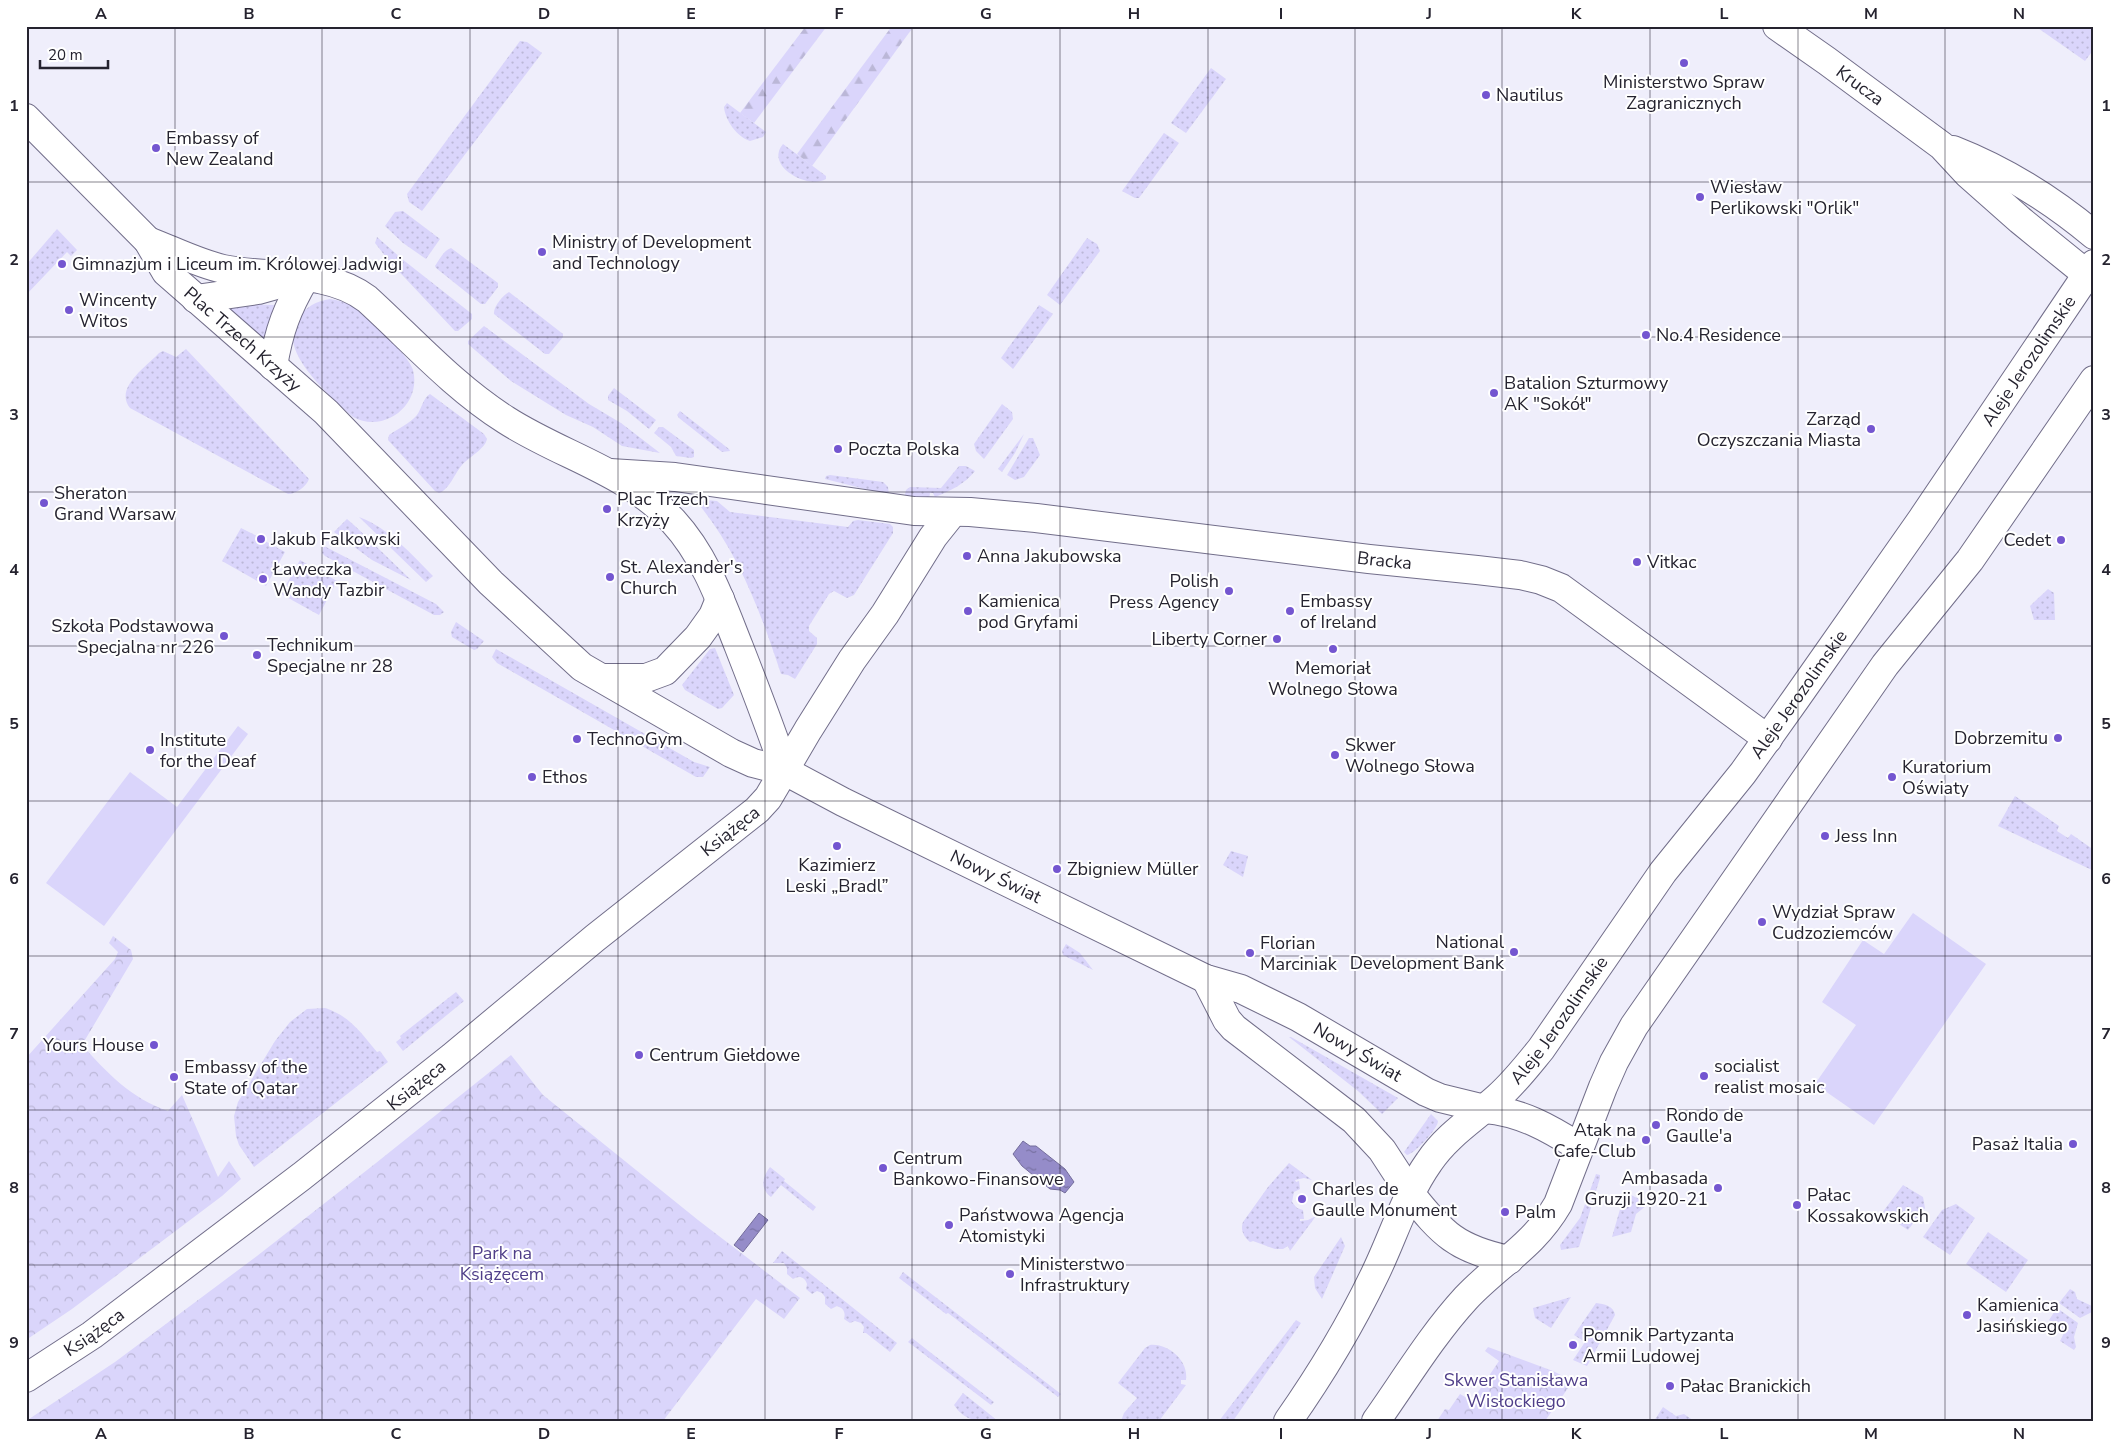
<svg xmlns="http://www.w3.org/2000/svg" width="2120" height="1447" font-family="'Nunito Sans',sans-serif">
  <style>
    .grass { fill: url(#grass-dots) }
    .forest { fill: url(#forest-firs) }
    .park { fill: url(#park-crowns) }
    .pitch { fill: #dad5fb }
    .water { fill: url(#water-ripples); stroke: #736c9b }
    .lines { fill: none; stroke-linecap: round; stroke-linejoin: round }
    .tertiary-casing { stroke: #726e8a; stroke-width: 30 }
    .secondary-casing { stroke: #726e8a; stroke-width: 30 }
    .tertiary { stroke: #fff; stroke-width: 28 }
    .secondary { stroke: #fff; stroke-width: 28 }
    .grid { fill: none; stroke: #25232f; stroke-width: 1; stroke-opacity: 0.55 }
    .poi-dot { fill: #7456d0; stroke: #fff; stroke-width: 2 }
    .labels { text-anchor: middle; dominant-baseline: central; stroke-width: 4; stroke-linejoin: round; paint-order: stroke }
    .poi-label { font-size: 18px; fill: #25232f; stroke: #fff; text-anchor: start }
    .street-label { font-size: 18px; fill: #25232f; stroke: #fff }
    .park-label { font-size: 18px; fill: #4f3e89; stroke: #fff }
    .neatline { fill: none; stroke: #25232f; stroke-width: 2 }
    .grid-label { font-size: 16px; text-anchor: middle; font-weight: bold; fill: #25232f }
  </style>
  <defs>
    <pattern id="grass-dots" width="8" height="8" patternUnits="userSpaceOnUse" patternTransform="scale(1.25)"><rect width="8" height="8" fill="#dad5fb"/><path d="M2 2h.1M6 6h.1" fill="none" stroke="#bbb7d7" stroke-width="1.8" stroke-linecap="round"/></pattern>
    <pattern id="forest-firs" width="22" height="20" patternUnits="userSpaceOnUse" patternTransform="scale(1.25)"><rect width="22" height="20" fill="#dad5fb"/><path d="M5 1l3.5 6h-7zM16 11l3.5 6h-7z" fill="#bbb7d7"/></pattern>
    <pattern id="park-crowns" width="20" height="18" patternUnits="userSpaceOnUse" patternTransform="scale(1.25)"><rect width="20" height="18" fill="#dad5fb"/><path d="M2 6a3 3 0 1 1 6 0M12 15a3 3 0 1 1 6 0" fill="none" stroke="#bbb7d7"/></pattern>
    <pattern id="water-ripples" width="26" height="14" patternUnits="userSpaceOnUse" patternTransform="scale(1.25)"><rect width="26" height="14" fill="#958cc9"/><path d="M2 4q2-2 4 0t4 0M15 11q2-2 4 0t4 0" fill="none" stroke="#7972a4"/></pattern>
  </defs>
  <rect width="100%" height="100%" fill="#efeefb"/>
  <g class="grass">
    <path d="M2035 26H2094V49L2085 61Z"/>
    <path d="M520 41 527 42 542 53 422 211 409 202 407 194Z"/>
    <path d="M1211 68 1226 79 1186 133 1171 123Z"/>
    <path d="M727 103 766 132 763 137 750 141C737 137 725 120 724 107Z"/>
    <path d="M1164 133 1179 143 1139 198H1135L1122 191Z"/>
    <path d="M783 144 826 176V179C808 190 764 166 783 144Z"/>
    <path d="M403 211 440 239 426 259 403 243 385 226 395 212Z"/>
    <path d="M57 229 77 250 71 256 67 252 26 295V265Z"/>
    <path d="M377 237 402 259 472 314V319L458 331H455L389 261 375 243Z"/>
    <path d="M1087 238 1097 244 1100 251 1060 305 1047 295Z"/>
    <path d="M451 248 498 283V287L485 304H481L436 268 435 266C439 260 444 250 451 248Z"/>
    <path d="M509 292 563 334V337L549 354H545L494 314C493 307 503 295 509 292Z"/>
    <path d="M330 299C338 300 345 302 352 306 366 315 409 355 413 370 422 405 384 434 353 417 334 400 293 364 293 338 293 331 296 325 299 319 304 307 317 301 330 299Z"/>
    <path d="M239 304 274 305 264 340 226 308Z"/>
    <path d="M1039 305 1053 314 1013 369 1001 358Z"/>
    <path d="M484 326 589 404 621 423 660 453 622 446 593 427 566 415 511 381 468 344V341Z"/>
    <path d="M186 349 309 479C306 487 296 494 288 494L130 408C114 388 146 367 159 353L163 351 176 357Z"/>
    <path d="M614 388 656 420 649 429 627 411 608 400V396Z"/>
    <path d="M430 394 484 434 487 439C485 449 469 457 462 465 455 473 449 490 439 493L435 491 388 440 389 435C399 428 409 424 417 415 422 408 423 398 430 394Z"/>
    <path d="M1002 404 1012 412 1013 419 984 459 976 451 974 444Z"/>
    <path d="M680 411 729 449 730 451 722 452 679 418 677 415Z"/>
    <path d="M659 427H663L694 450V457L691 458 676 456 671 447 654 433Z"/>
    <path d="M1024 434 1015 453 1002 472 998 469Z"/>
    <path d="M1029 438H1033L1040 455 1024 477 1015 480 1007 475Z"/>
    <path d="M959 466H966L975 471C965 484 950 491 935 497L933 493H930L929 499H904L906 490 910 487 941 488Z"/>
    <path d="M830 475 883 482 888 487 889 495 825 479 826 476Z"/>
    <path d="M706 500 717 501 730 512 848 527 853 521 858 520 890 524 893 527V533L854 595 847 598 834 591 829 594 809 626V631L817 638V644L795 679 788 675 781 674C762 616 740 556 701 507L702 501Z"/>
    <path d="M359 517C389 528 411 554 433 576L426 582Z"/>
    <path d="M347 519 355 526 411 580 372 560 334 532Z"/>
    <path d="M241 528 257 536 260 543 265 541 285 552 266 586 222 561Z"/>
    <path d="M324 546 436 604 444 612 440 615H434L325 556 322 553Z"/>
    <path d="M300 560 337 581 319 615 281 594Z"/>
    <path d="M2048 589 2054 593 2055 620H2034L2030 606Z"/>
    <path d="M456 622 484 641 477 649 474 650 452 637 451 632Z"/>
    <path d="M715 648 734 695 722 708 718 709 685 690 682 685 710 649Z"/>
    <path d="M496 649 694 762 710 767 703 777H696L497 663 492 657Z"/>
    <path d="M2015 796 2059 826 2057 831 2068 838 2071 834 2094 850V871L1998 826Z"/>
    <path d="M1231 851 1248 856 1243 877 1223 865Z"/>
    <path d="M1066 944 1080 953 1093 970 1063 955 1062 951Z"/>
    <path d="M456 992 464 1001 403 1051 396 1042 401 1038 400 1036Z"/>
    <path d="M325 1008C350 1016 361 1033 377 1052L380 1051 388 1062 254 1167 239 1145 236 1136 234 1116 238 1102 275 1041 290 1022 307 1009Z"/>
    <path d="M1289 1037H1291L1398 1098 1382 1114 1358 1091Z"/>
    <path d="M1431 1114 1438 1121C1438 1129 1414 1154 1407 1155L1404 1152Z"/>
    <path d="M1289 1163 1312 1180 1304 1178 1295 1180 1296 1182 1299 1181 1300 1189 1294 1192 1292 1202 1297 1208 1303 1210 1304 1219H1300V1221L1308 1220 1316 1216 1290 1251 1288 1246 1283 1249H1275L1253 1241 1250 1242C1244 1237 1240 1230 1243 1222L1268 1187Z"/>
    <path d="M770 1167 785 1179 784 1181 816 1207 813 1211 781 1185 771 1197C760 1189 762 1177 770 1167Z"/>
    <path d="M1596 1174 1600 1175V1178L1579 1247 1561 1250 1560 1245 1580 1218Z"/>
    <path d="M1903 1185 1923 1197 1925 1208 1908 1230 1882 1213Z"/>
    <path d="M1625 1192 1645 1202 1647 1205 1636 1214 1631 1232 1612 1237Z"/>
    <path d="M1956 1204 1975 1218 1950 1255 1923 1237 1942 1210Z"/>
    <path d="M1988 1232 2028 1260 2006 1292 1966 1264Z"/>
    <path d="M1341 1237 1345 1246 1322 1299 1315 1288 1314 1277Z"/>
    <path d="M782 1251 897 1343 890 1352 866 1333H863L864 1327 861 1323 855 1321 850 1323 844 1319C846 1312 843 1308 837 1306L831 1309 825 1304V1297L822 1293 817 1291 812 1294 806 1289 807 1284C805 1277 799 1275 793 1279L787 1274V1268L784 1263H773Z"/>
    <path d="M903 1272 1061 1394 1058 1397 948 1313 946 1314 899 1278Z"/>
    <path d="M2070 1289 2075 1292 2077 1299 2094 1307V1311L2080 1318 2059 1303Z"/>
    <path d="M1571 1297 1551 1328 1535 1318 1533 1308Z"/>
    <path d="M1596 1303C1604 1304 1614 1306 1615 1315L1587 1366 1573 1360 1585 1342 1574 1335Z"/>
    <path d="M2057 1308 2078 1323 2074 1337 2076 1347 2074 1350 2060 1341 2065 1331 2049 1320Z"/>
    <path d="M1296 1320 1301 1323 1233 1421H1219Z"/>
    <path d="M912 1338 994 1402 991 1405 908 1342Z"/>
    <path d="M1150 1345C1168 1343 1189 1361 1186 1380H1181V1384L1186 1385 1159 1421H1121L1124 1413 1137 1398 1118 1383 1145 1348Z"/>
    <path d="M963 1393 998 1421C980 1421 966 1423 954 1405Z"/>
    <path d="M1663 1407 1676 1416 1684 1414 1694 1421H1654Z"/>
  </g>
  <g class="forest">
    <path d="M806 26H827L754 123 740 113Z"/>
    <path d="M892 26H914L812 166 797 154Z"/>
  </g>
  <g class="park">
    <path d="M113 936 131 950 133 959 82 1045C106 1072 132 1099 168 1111L182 1095 218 1177 229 1161 241 1179 222 1196 72 1309 26 1340V1058L115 959 118 952 109 943Z"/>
    <path d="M511 1055 543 1095 698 1220 800 1298 784 1319 756 1299 663 1421H26L115 1362 257 1256 376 1163Z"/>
    <path d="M1488 1347 1553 1371 1573 1381 1545 1421H1437L1445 1409 1449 1410 1460 1394 1472 1401 1499 1361 1485 1351Z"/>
  </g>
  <g class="pitch">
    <path d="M238 726 248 734 104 926 46 883 130 772 177 807Z"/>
    <path d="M1913 913 1986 964 1874 1125 1815 1084 1856 1025 1822 1002 1863 940 1884 954Z"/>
  </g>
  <g class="water">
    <path d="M1023 1141 1030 1146H1036L1065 1169 1074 1182 1065 1193 1060 1190 1050 1189 1022 1166 1013 1154Z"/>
    <path d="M759 1213 768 1220 743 1252 734 1245Z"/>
  </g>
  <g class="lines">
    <defs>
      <g id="tertiary">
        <path id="s1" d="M1777 26 1827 61 1942 146 1968 174 2020 220 2094 280"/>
        <path id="s2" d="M26 118 148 241 166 272 326 412 491 583 582 667 731 753 753 763 785 771 843 802 1206 979 1241 989 1298 1017 1426 1092 1440 1098 1485 1109"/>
        <path d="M1953 150C2004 170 2052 200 2094 235"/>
        <path d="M148 241C172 250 197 263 223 269 270 279 326 268 367 299 413 341 454 387 506 420 562 456 627 471 673 521 706 557 721 602 739 647 755 688 771 729 785 771"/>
        <path d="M196 299 258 290 283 283"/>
        <path d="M273 366C279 330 287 309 305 278"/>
        <path id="s3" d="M610 473 675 477 914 511 970 512 1036 518 1369 559 1477 570 1520 575 1541 580 1561 588 1768 739"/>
        <path d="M603 678H646L665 671 698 637 713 616 720 599"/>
        <path d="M1206 979 1227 1020 1234 1028 1354 1120 1382 1150 1410 1193"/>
        <path id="s4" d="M26 1378 92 1335 302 1176 452 1057 595 938 757 810 768 798 808 730 852 660 885 614 933 537 953 512"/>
      </g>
      <g id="secondary">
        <path d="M1485 1109C1521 1112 1549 1128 1579 1147"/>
        <path d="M1410 1193C1442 1234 1457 1249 1509 1260"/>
        <path id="s5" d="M1288 1421C1321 1374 1350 1326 1375 1274 1393 1237 1405 1196 1429 1162 1447 1135 1475 1118 1498 1097 1514 1083 1527 1066 1541 1049L1663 872 1743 773 1795 700 1922 519 2094 264"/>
        <path d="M1376 1421C1405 1380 1432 1335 1466 1298 1499 1263 1533 1247 1558 1204L1603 1087 1614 1062 1634 1026 1885 665 1970 560 2094 380"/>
      </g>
    </defs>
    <use href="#tertiary" class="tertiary-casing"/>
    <use href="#secondary" class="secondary-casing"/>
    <use href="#tertiary" class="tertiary"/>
    <use href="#secondary" class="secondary"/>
  </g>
  <path class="grid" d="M175 26V1421M322 26V1421M470 26V1421M618 26V1421M765 26V1421M912 26V1421M1060 26V1421M1208 26V1421M1355 26V1421M1502 26V1421M1650 26V1421M1798 26V1421M1945 26V1421M26 182H2094M26 337H2094M26 492H2094M26 646H2094M26 801H2094M26 956H2094M26 1110H2094M26 1265H2094"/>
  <g class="poi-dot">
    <circle cx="1684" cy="63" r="5"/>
    <circle cx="1486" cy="95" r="5"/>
    <circle cx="156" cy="148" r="5"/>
    <circle cx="1700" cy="197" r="5"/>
    <circle cx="542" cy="252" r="5"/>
    <circle cx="62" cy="264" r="5"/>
    <circle cx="69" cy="310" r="5"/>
    <circle cx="1646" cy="335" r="5"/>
    <circle cx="1494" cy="393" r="5"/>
    <circle cx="1871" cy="429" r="5"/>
    <circle cx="838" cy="449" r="5"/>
    <circle cx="44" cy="503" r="5"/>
    <circle cx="607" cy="509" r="5"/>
    <circle cx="261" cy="539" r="5"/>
    <circle cx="2061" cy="540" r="5"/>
    <circle cx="967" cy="556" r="5"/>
    <circle cx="1637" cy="562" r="5"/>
    <circle cx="610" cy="577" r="5"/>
    <circle cx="263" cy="579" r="5"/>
    <circle cx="1229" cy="591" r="5"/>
    <circle cx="968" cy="611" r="5"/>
    <circle cx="1290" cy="611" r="5"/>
    <circle cx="224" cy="636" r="5"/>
    <circle cx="1277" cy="639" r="5"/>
    <circle cx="1333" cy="649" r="5"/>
    <circle cx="257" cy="655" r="5"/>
    <circle cx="2058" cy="738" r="5"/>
    <circle cx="577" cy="739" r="5"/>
    <circle cx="150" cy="750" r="5"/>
    <circle cx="1335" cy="755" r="5"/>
    <circle cx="532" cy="777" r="5"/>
    <circle cx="1892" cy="777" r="5"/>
    <circle cx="1825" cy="836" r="5"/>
    <circle cx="837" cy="846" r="5"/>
    <circle cx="1057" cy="869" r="5"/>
    <circle cx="1762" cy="922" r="5"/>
    <circle cx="1514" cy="952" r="5"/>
    <circle cx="1250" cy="953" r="5"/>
    <circle cx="154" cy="1045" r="5"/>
    <circle cx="639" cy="1055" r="5"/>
    <circle cx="1704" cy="1076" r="5"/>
    <circle cx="174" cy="1077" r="5"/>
    <circle cx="1656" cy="1125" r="5"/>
    <circle cx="1646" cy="1140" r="5"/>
    <circle cx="2073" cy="1144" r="5"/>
    <circle cx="883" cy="1168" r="5"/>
    <circle cx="1718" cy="1188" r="5"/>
    <circle cx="1302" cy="1199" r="5"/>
    <circle cx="1797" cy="1205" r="5"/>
    <circle cx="1505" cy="1212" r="5"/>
    <circle cx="949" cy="1225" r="5"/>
    <circle cx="1010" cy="1274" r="5"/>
    <circle cx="1967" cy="1315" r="5"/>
    <circle cx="1573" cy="1345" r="5"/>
    <circle cx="1670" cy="1386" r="5"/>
  </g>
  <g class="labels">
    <g class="poi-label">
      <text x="1684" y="82" text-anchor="middle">Ministerstwo Spraw<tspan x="1684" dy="21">Zagranicznych</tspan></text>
      <text x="1496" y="95">Nautilus</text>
      <text x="166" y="138">Embassy of<tspan x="166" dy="21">New Zealand</tspan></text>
      <text x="1710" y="187">Wiesław<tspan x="1710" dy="21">Perlikowski "Orlik"</tspan></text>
      <text x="552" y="242">Ministry of Development<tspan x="552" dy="21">and Technology</tspan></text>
      <text x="72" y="264">Gimnazjum i Liceum im. Królowej Jadwigi</text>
      <text x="79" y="300">Wincenty<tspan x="79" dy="21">Witos</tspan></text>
      <text x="1656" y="335">No.4 Residence</text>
      <text x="1504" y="383">Batalion Szturmowy<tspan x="1504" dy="21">AK "Sokół"</tspan></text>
      <text x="1861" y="419" text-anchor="end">Zarząd<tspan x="1861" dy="21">Oczyszczania Miasta</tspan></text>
      <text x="848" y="449">Poczta Polska</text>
      <text x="54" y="493">Sheraton<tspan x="54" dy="21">Grand Warsaw</tspan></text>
      <text x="617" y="499">Plac Trzech<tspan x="617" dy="21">Krzyży</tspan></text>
      <text x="271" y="539">Jakub Falkowski</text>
      <text x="2051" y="540" text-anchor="end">Cedet</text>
      <text x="977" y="556">Anna Jakubowska</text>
      <text x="1647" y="562">Vitkac</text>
      <text x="620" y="567">St. Alexander's<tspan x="620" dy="21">Church</tspan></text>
      <text x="273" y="569">Ławeczka<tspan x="273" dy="21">Wandy Tazbir</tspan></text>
      <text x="1219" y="581" text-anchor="end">Polish<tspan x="1219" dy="21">Press Agency</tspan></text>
      <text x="978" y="601">Kamienica<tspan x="978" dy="21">pod Gryfami</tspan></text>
      <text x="1300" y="601">Embassy<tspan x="1300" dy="21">of Ireland</tspan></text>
      <text x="214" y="626" text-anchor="end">Szkoła Podstawowa<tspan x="214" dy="21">Specjalna nr 226</tspan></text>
      <text x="1267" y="639" text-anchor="end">Liberty Corner</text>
      <text x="267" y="645">Technikum<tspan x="267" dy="21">Specjalne nr 28</tspan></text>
      <text x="1333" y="668" text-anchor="middle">Memoriał<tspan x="1333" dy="21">Wolnego Słowa</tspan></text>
      <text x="2048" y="738" text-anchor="end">Dobrzemitu</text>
      <text x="587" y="739">TechnoGym</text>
      <text x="160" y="740">Institute<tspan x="160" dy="21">for the Deaf</tspan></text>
      <text x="1345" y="745">Skwer<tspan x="1345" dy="21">Wolnego Słowa</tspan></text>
      <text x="1902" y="767">Kuratorium<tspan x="1902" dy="21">Oświaty</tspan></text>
      <text x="542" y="777">Ethos</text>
      <text x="1835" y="836">Jess Inn</text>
      <text x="837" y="865" text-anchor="middle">Kazimierz<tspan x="837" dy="21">Leski „Bradl”</tspan></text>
      <text x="1067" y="869">Zbigniew Müller</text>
      <text x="1772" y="912">Wydział Spraw<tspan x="1772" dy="21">Cudzoziemców</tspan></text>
      <text x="1504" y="942" text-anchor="end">National<tspan x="1504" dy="21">Development Bank</tspan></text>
      <text x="1260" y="943">Florian<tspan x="1260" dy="21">Marciniak</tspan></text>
      <text x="144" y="1045" text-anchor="end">Yours House</text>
      <text x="649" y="1055">Centrum Giełdowe</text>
      <text x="1714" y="1066">socialist<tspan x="1714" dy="21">realist mosaic</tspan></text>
      <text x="184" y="1067">Embassy of the<tspan x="184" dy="21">State of Qatar</tspan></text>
      <text x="1666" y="1115">Rondo de<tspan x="1666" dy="21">Gaulle'a</tspan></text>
      <text x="1636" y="1130" text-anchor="end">Atak na<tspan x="1636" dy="21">Cafe-Club</tspan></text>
      <text x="2063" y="1144" text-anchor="end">Pasaż Italia</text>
      <text x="893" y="1158">Centrum<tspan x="893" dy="21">Bankowo-Finansowe</tspan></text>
      <text x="1708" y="1178" text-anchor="end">Ambasada<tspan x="1708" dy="21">Gruzji 1920-21</tspan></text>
      <text x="1312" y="1189">Charles de<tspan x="1312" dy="21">Gaulle Monument</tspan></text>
      <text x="1807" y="1195">Pałac<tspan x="1807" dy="21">Kossakowskich</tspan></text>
      <text x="1515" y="1212">Palm</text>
      <text x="959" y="1215">Państwowa Agencja<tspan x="959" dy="21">Atomistyki</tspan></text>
      <text x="1020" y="1264">Ministerstwo<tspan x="1020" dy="21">Infrastruktury</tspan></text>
      <text x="1977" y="1305">Kamienica<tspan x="1977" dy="21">Jasińskiego</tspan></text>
      <text x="1583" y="1335">Pomnik Partyzanta<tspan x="1583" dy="21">Armii Ludowej</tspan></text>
      <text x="1680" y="1386">Pałac Branickich</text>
    </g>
    <g class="street-label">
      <text stroke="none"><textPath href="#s1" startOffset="102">Krucza</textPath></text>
      <text stroke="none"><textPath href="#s2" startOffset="311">Plac Trzech Krzyży</textPath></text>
      <text stroke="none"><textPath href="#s5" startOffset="1299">Aleje Jerozolimskie</textPath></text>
      <text stroke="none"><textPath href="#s3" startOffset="780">Bracka</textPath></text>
      <text stroke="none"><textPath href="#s5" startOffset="894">Aleje Jerozolimskie</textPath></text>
      <text stroke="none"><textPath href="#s4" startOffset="892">Książęca</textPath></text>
      <text stroke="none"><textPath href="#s2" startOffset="1248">Nowy Świat</textPath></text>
      <text stroke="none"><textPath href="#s5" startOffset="489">Aleje Jerozolimskie</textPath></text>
      <text stroke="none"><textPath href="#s2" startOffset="1651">Nowy Świat</textPath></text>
      <text stroke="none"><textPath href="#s4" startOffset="488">Książęca</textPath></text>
      <text stroke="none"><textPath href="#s4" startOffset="82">Książęca</textPath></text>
    </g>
    <g class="park-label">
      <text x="502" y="1253">Park na<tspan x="502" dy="21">Książęcem</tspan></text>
      <text x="1516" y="1380">Skwer Stanisława<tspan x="1516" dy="21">Wisłockiego</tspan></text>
    </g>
  </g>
  <rect width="2120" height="1447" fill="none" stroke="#ffffff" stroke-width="55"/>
  <path d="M40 60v8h68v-8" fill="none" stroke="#25232f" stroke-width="2.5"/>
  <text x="48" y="60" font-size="15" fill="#25232f" stroke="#ffffff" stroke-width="4" paint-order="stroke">20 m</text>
  <rect x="28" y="28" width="2064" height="1392" class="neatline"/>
  <g class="grid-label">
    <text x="101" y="19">A</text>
    <text x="249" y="19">B</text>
    <text x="396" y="19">C</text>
    <text x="544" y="19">D</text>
    <text x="691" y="19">E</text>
    <text x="839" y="19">F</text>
    <text x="986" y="19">G</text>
    <text x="1134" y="19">H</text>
    <text x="1281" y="19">I</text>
    <text x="1429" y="19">J</text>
    <text x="1576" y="19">K</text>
    <text x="1724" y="19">L</text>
    <text x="1871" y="19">M</text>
    <text x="2019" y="19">N</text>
    <text x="14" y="111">1</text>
    <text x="2106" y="111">1</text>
    <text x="14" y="265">2</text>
    <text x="2106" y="265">2</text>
    <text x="14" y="420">3</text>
    <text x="2106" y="420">3</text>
    <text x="14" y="575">4</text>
    <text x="2106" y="575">4</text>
    <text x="14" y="729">5</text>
    <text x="2106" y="729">5</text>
    <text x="14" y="884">6</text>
    <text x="2106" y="884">6</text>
    <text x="14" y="1039">7</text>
    <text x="2106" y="1039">7</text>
    <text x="14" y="1193">8</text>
    <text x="2106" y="1193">8</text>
    <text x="14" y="1348">9</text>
    <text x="2106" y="1348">9</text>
    <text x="101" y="1439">A</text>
    <text x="249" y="1439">B</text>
    <text x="396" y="1439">C</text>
    <text x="544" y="1439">D</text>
    <text x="691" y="1439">E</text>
    <text x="839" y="1439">F</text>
    <text x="986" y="1439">G</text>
    <text x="1134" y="1439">H</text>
    <text x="1281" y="1439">I</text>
    <text x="1429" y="1439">J</text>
    <text x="1576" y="1439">K</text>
    <text x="1724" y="1439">L</text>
    <text x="1871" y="1439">M</text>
    <text x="2019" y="1439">N</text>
  </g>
</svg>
